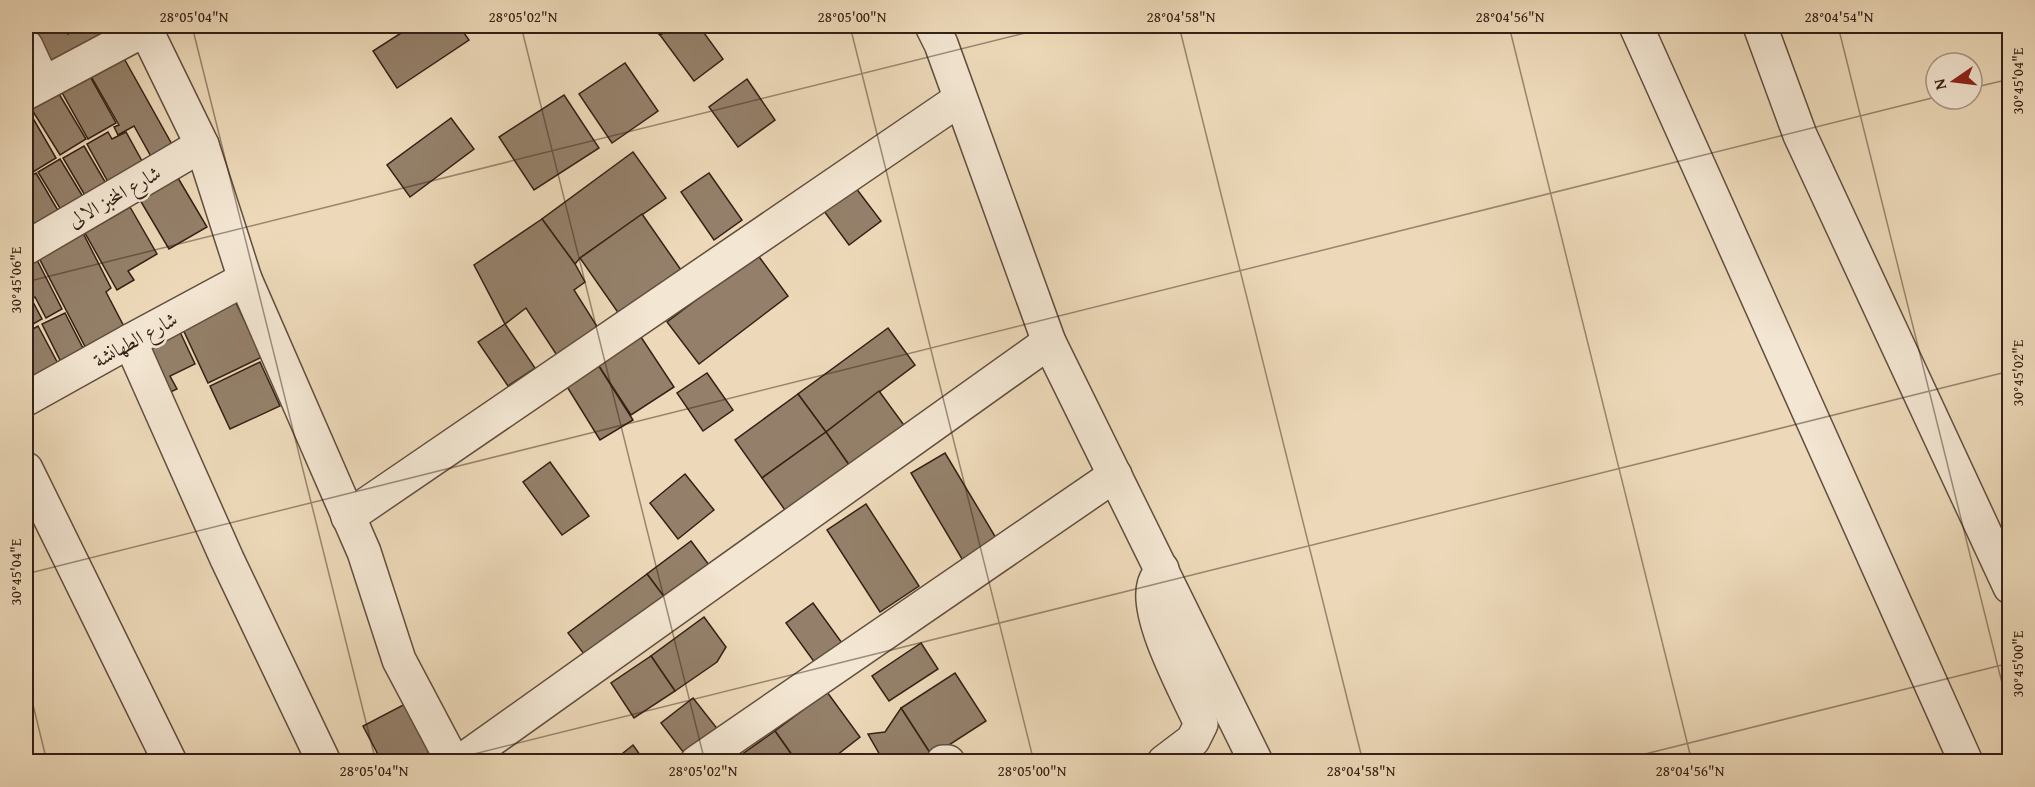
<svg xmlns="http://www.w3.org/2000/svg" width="2035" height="787" font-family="'Gentium Book Plus',Amiri,serif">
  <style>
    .building { fill: #94806a; stroke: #342015; stroke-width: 1.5 }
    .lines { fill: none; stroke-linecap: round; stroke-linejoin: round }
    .minor-casing { stroke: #624e3e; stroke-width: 36 }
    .minor { stroke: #f3e6d2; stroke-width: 33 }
    .ticks { fill: none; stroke: #342015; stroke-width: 1.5; stroke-opacity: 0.45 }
    .labels { text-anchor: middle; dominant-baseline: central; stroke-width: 5; stroke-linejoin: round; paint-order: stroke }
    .street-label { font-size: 20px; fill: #342015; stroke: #f3e6d2 }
    .neatline { fill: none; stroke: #342015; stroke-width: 2 }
    .ticks-label { font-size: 15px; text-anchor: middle; fill: #342015 }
  </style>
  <rect width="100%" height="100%" fill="#edd9b9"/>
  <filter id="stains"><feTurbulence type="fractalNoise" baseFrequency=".00333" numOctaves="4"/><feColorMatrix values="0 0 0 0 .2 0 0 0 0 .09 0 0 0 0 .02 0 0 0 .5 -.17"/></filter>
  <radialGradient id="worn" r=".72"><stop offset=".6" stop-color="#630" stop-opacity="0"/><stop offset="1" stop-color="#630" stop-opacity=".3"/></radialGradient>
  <g class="building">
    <path d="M26 26H60L55 28 57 32 65 28 68 34 72 31 69 26H105L113 41 46 76 26 35Z"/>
    <path d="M412 26H459L469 40 397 88 373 51Z"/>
    <path d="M649 26H675L660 35Z"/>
    <path d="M675 26H699L723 59 694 81 660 35Z"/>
    <path d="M121 53 174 148 153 160 134 126 118 135 114 127 119 125 88 71Z"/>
    <path d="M625 63 658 111 612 143 579 94Z"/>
    <path d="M88 73 116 123 88 139 60 89Z"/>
    <path d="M747 79 775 120 738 147 709 107Z"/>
    <path d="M56 89 86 139 60 155 29 105Z"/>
    <path d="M564 95 599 148 534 190 499 137Z"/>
    <path d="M27 108 56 158 33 172 26 159Z"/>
    <path d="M451 118 474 149 410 197 387 165Z"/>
    <path d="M108 132 112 139 126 132 148 172 113 191 87 144Z"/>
    <path d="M84 146 111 192 90 204 63 158Z"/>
    <path d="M633 152 666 198 580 258 575 264 542 219Z"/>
    <path d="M60 159 88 205 66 218 38 172Z"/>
    <path d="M36 173 63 219 26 242V179Z"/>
    <path d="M709 173 742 220 714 240 681 192Z"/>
    <path d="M178 178 207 227 169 249 140 200Z"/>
    <path d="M849 179 881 221 849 245 818 203Z"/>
    <path d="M130 207 157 254 128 271 134 280 117 290 85 233Z"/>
    <path d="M642 214 688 280 626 324 580 258Z"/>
    <path d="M542 219 575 264 585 282 574 290 603 336 562 363 526 308 505 324 474 265Z"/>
    <path d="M83 233 111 288 106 292 130 338 91 358 38 256Z"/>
    <path d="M757 254 788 296 699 364 667 322Z"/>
    <path d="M37 260 62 309 46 318 35 297 26 303V266Z"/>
    <path d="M234 299 262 357 208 383 181 325Z"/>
    <path d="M33 302 42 319 26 328V306Z"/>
    <path d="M65 313 89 360 66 372 42 324Z"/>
    <path d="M505 324 535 368 508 386 478 342Z"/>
    <path d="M38 326 63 373 31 390 26 380V333Z"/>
    <path d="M635 328 674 387 631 415 593 357Z"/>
    <path d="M888 328 915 365 826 432 798 394Z"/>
    <path d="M180 332 195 364 170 376 177 389 158 398 136 353Z"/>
    <path d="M593 357 633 420 600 440 561 377Z"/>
    <path d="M260 362 280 406 230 429 210 386Z"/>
    <path d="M707 373 733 410 703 431 677 393Z"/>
    <path d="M879 391 909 432 854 472 826 432Z"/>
    <path d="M798 394 826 432 762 478 735 440Z"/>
    <path d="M826 432 854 472 790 517 762 478Z"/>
    <path d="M945 453 999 543 965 564 911 473Z"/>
    <path d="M550 462 589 516 562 535 523 482Z"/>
    <path d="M685 474 714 510 678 539 650 503Z"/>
    <path d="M866 504 919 586 880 612 827 530Z"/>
    <path d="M691 541 721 581 677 614 647 574Z"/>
    <path d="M647 574 677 614 600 675 568 633Z"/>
    <path d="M813 603 842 643 815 663 786 623Z"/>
    <path d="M704 617 726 647 717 662 675 691 651 656Z"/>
    <path d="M921 643 938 669 889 701 872 676Z"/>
    <path d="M651 656 675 691 634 718 611 683Z"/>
    <path d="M955 673 986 721 932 756 901 708Z"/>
    <path d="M827 692 860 737 828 762H797L775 731Z"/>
    <path d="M693 698 723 736 690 761 661 723Z"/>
    <path d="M409 702 441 762H382L363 726Z"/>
    <path d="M901 708 932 756 924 762H884L868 734 885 732Z"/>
    <path d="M775 731 797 762H731Z"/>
    <path d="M633 745 645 762H612Z"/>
  </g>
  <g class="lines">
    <defs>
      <g id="minor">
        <path d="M144 26 202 145 245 279 364 552 399 660 453 762"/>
        <path d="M932 26 941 44 1049 342 1256 762"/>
        <path d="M1636 26 1966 762"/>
        <path d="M1760 26 1800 135 2010 587"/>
        <path d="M26 46 43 83"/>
        <path d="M26 93 146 29"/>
        <path d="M26 248 202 145"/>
        <path d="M130 341 227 559 324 762"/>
        <path d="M26 399 130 341 245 279"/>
        <path d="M26 469 170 762"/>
        <path d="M348 517 960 99"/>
        <path d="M1162 569C1159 574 1155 580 1154 585 1145 617 1187 693 1201 724L1193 740 1164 762"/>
        <path d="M460 762 1049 342"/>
        <path d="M697 762 1115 475"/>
        <path d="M943 762H948"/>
      </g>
    </defs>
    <use href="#minor" class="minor-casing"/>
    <use href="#minor" class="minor"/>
  </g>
  <path class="ticks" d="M192 26 376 762M521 26 705 762M850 26 1034 762M1179 26 1363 762M1509 26 1692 762M1838 26 2010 715M1972 88 2010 79M26 282 1053 26M26 574 1936 97M26 676 47 762M442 762 2010 371M1613 762 2010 663"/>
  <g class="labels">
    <g class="street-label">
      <text transform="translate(114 196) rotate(-30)">شارع المخبز الالى</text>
      <text transform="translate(135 339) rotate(-29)">شارع الطهانشة</text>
    </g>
  </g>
  <rect width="2035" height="787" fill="none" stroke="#edd9b9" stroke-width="66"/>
  <g transform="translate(1954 81) rotate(256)"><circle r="28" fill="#f3e6d2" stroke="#a79786" stroke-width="1.5"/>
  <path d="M0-4.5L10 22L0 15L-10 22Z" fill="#8f2418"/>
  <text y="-9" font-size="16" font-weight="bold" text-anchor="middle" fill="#342015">N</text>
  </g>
  <rect x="33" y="33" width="1969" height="721" class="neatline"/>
  <g class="ticks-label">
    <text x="194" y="22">28°05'04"N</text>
    <text x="523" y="22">28°05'02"N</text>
    <text x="852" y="22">28°05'00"N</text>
    <text x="1181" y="22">28°04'58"N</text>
    <text x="1510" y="22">28°04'56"N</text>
    <text x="1839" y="22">28°04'54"N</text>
    <text transform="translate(2018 81) rotate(-90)" y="5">30°45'04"E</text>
    <text transform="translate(16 280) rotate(-90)" y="5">30°45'06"E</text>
    <text transform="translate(2018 373) rotate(-90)" y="5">30°45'02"E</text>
    <text transform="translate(16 572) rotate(-90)" y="5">30°45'04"E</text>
    <text transform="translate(2018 664) rotate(-90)" y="5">30°45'00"E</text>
    <text x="374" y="776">28°05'04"N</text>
    <text x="703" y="776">28°05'02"N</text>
    <text x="1032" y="776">28°05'00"N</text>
    <text x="1361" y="776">28°04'58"N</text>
    <text x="1690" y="776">28°04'56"N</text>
  </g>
  <rect width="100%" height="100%" filter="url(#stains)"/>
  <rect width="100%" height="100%" fill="url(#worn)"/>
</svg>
